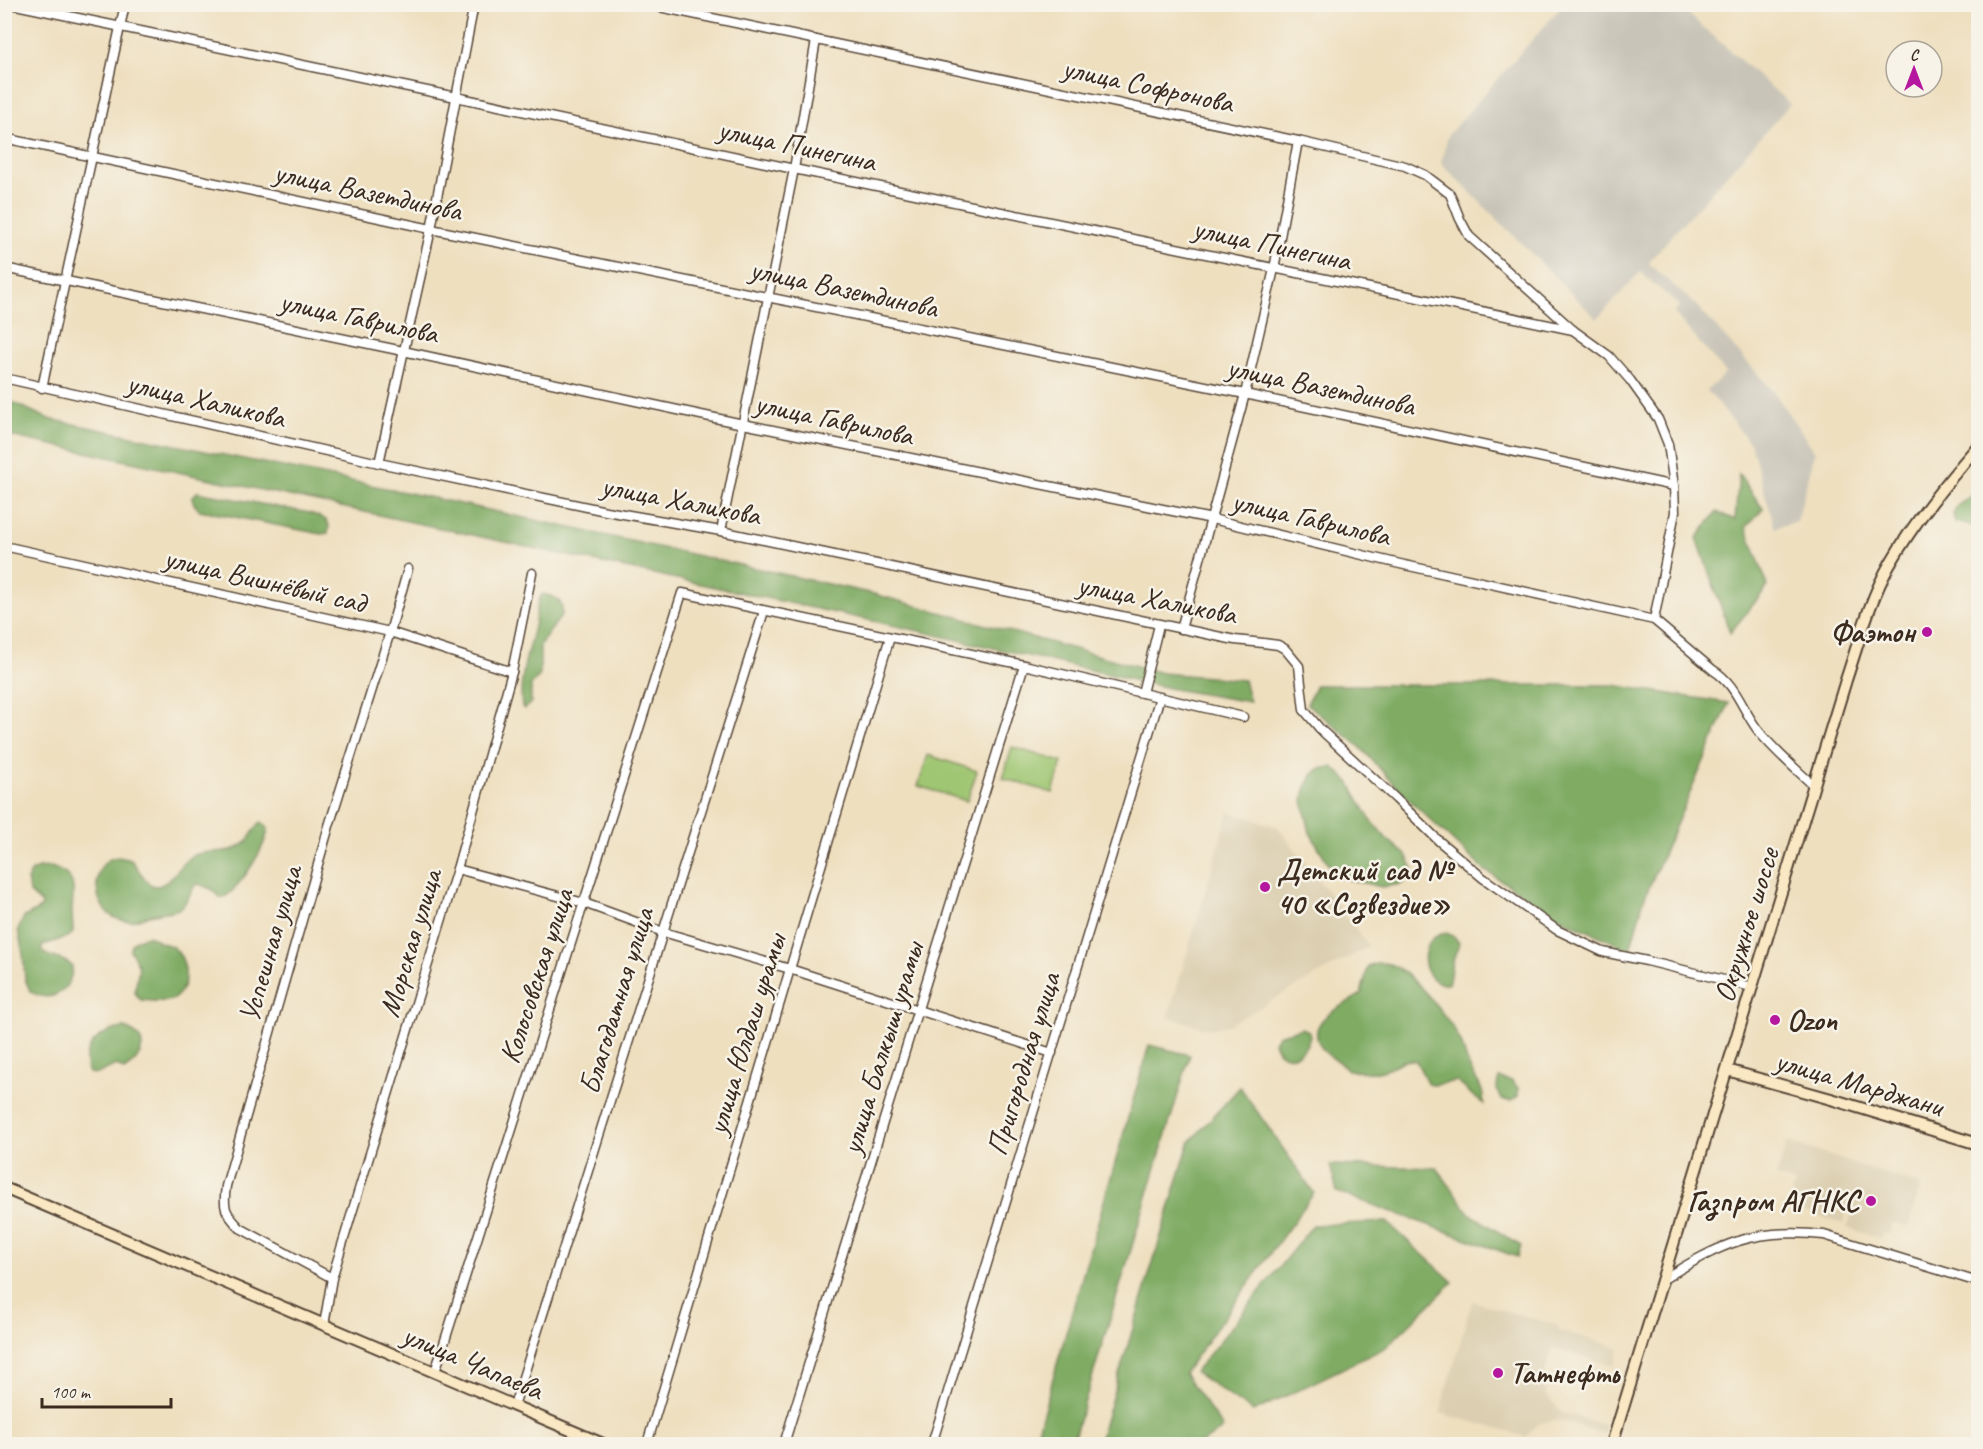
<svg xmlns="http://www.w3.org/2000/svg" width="1983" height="1449" font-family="Caveat,sans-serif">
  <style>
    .built { fill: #dccfb1 }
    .industrial { fill: #c8c4b8 }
    .green { fill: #9fc672; stroke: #6d7848; stroke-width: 1.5 }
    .forest { fill: #7fab64; stroke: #5d6a41; stroke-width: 1.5 }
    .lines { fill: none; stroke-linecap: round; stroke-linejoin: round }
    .street-casing { stroke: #564536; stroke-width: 11 }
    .secondary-casing { stroke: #564536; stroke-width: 14 }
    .street { stroke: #fff; stroke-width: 8 }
    .secondary { stroke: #fae7c3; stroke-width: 10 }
    .poi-dot { fill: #b5179e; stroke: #f7f3e8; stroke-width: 2 }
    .labels { text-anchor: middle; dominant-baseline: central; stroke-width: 5; stroke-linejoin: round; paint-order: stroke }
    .street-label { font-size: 30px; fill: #3b2a1e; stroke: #f7f3e8 }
    .poi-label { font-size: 30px; font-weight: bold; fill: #3b2a1e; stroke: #f7f3e8; text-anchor: start }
  </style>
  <rect width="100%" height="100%" fill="#f7f3e8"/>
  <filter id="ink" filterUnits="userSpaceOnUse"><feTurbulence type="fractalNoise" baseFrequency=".0167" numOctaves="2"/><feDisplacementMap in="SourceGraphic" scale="12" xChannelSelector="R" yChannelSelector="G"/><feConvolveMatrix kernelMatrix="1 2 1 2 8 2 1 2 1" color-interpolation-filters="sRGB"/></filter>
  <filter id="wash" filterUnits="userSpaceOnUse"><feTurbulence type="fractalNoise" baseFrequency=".008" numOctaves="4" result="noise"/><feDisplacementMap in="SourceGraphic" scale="24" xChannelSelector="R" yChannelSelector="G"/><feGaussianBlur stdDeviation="1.35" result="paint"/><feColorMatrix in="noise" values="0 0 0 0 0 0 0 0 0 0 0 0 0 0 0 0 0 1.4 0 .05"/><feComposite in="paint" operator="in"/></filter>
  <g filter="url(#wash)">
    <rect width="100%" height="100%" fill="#eedfbf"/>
    <g class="built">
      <path d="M1229 812 1278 827 1369 946 1228 1025 1209 1029 1168 1017Z"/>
      <path d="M1787 1142 1921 1185 1908 1227 1893 1222 1889 1235 1882 1233 1880 1238 1847 1228 1854 1207 1849 1205 1843 1224 1788 1206 1795 1183 1776 1177Z"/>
      <path d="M1472 1301 1559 1326 1558 1330 1619 1348 1614 1366 1553 1348 1543 1380 1546 1394 1561 1412 1608 1426 1605 1434 1559 1420 1538 1423 1526 1437 1440 1413Z"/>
    </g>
    <path class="industrial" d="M1564 4 1678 5 1790 104 1651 259 1649 264 1696 305 1772 390 1815 452 1797 521 1775 528 1751 444 1707 390 1726 373 1674 313 1680 306 1640 272 1597 319 1441 163 1448 135Z"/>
    <g class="green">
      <path d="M1012 747 1062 762 1053 793 1003 778Z"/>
      <path d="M928 755 977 771 967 801 918 786Z"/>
    </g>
    <g class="forest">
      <path d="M5 399 49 419 429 497 874 594 1162 673 1244 680 1250 702 1173 689 901 627 5 435Z"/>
      <path d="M1739 474 1763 509 1746 527 1768 586 1730 633 1697 538 1717 512 1735 520Z"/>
      <path d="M197 492 310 513 325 519 329 525 328 533 321 534 199 510 194 504 192 498Z"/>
      <path d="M1971 496 1978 499V524L1972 526 1955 522 1953 514 1957 506Z"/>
      <path d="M542 594 554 597 558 600 562 606V615L540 645V675L531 685V702L525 709 522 707C518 679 528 653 534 626 537 615 535 605 542 594Z"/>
      <path d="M1316 685H1613L1729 703 1644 899 1630 950 1566 921 1484 870 1405 796 1359 746 1307 704Z"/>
      <path d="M1333 767 1349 782 1370 819 1386 838 1406 855 1413 869 1402 884 1382 887 1347 879 1329 865 1310 833 1303 801 1305 789 1313 774 1319 769Z"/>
      <path d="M261 822 268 828C266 848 241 885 225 897L221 898 211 889 199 884 195 885C181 912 184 909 154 914 144 916 136 922 126 921 85 918 88 842 131 860 139 867 144 885 156 886 167 887 180 866 188 859 201 847 225 856 241 846 251 841 253 828 261 822Z"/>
      <path d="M51 867C77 876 74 885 72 909 72 917 73 925 73 933 64 941 53 940 42 946V951C50 959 64 957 72 966 73 989 51 1006 30 991L25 979 23 954 18 929 24 917 41 908 42 904 30 893 27 880 31 872 38 868Z"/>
      <path d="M1446 933 1454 936 1459 943C1458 951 1454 955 1452 963 1450 970 1451 976 1448 984 1420 985 1414 938 1446 933Z"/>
      <path d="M148 936 156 939 158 942C162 943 167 944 171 946 188 956 191 988 173 999 164 1004 150 1000 141 1000L135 993C136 971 145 971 130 951 131 940 139 938 148 936Z"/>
      <path d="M1378 963C1383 963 1388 963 1392 965 1413 973 1450 1020 1460 1040 1464 1049 1465 1058 1469 1066 1476 1082 1483 1084 1484 1104L1474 1097 1457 1081 1434 1085 1428 1084 1416 1061C1399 1057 1393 1070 1378 1072 1368 1073 1357 1071 1348 1070 1341 1062 1332 1059 1325 1052 1298 1021 1343 1007 1361 994L1368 967Z"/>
      <path d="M124 1028C152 1037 143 1058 124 1070L116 1065 97 1074 89 1073C77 1048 102 1030 124 1028Z"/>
      <path d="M1302 1028 1310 1032C1310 1054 1282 1069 1274 1042L1278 1035Z"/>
      <path d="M1149 1045 1190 1055 1072 1444H1034Z"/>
      <path d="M1499 1078 1512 1081 1518 1088V1096L1511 1101 1502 1100C1496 1093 1496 1087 1499 1078Z"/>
      <path d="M1240 1087 1314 1193 1184 1373 1223 1428 1201 1444H1098L1189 1143Z"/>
      <path d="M1330 1165 1437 1168 1469 1213 1521 1246 1517 1257 1337 1192Z"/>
      <path d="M1387 1222 1453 1282 1385 1348 1253 1412 1195 1372 1313 1225Z"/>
    </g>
  </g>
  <g filter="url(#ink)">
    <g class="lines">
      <defs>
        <g id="street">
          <path d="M11 4 456 97 794 169 1573 330"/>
          <path d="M645 4 1298 141 1405 166 1425 175 1450 194 1460 219 1469 236 1573 330 1609 356 1630 380 1658 419 1668 444 1674 486 1675 512 1654 620 1713 670C1736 684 1742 709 1757 729 1773 750 1795 768 1814 786"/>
          <path d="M4 138 431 229 1245 394 1674 486"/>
          <path d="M4 268 403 351 743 424 1212 519 1400 564 1654 620"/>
          <path d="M4 378 379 463 606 511 721 531 1235 640 1263 643 1278 645 1285 649 1299 666 1304 710 1321 730 1396 799 1439 841 1483 878 1557 930 1603 952 1647 961 1752 987"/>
          <path d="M42 388 125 4"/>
          <path d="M379 463 431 229 474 4"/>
          <path d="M721 531 794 169 816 40"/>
          <path d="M4 546 390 632 512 672"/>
          <path d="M1181 629 1245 394 1274 269 1298 141"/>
          <path d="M1142 693 1159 625"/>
          <path d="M457 869 584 903 663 932 790 969 1052 1053"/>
          <path d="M332 1278 240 1228C224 1212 223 1207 226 1186L329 826 390 632 408 569"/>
          <path d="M1662 1280C1721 1244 1753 1227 1824 1235L1978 1282"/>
          <path d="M324 1325 332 1278 457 869 512 672 532 573"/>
          <path d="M435 1372 682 593 1024 665 1243 717"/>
          <path d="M514 1406 764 611"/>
          <path d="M647 1444 890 637"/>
          <path d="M784 1444 1024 665"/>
          <path d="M932 1444 1160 697"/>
        </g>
        <g id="secondary">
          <path d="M1727 1070 1831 1099 1978 1144"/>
          <path d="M4 1188 603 1444"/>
          <path d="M1612 1444 1846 680C1859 641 1870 599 1890 564 1914 522 1947 482 1978 446"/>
        </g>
      </defs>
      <use href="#street" class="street-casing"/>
      <use href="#secondary" class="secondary-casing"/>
      <use href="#street" class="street"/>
      <use href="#secondary" class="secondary"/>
    </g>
  </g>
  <g class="poi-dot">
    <circle cx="1927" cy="632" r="6"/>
    <circle cx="1265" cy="887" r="6"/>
    <circle cx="1775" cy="1020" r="6"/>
    <circle cx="1871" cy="1201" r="6"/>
    <circle cx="1498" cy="1373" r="6"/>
  </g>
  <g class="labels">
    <g class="street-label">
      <text transform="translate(1148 85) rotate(12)">улица Софронова</text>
      <text transform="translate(797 145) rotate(12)">улица Пинегина</text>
      <text transform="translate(368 191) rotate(12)">улица Вазетдинова</text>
      <text transform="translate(1272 244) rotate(12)">улица Пинегина</text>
      <text transform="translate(844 288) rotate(12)">улица Вазетдинова</text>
      <text transform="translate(359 317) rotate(12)">улица Гаврилова</text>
      <text transform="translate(1321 386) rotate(12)">улица Вазетдинова</text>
      <text transform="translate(206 400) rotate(13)">улица Халикова</text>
      <text transform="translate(834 419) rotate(12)">улица Гаврилова</text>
      <text transform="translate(681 500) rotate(11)">улица Халикова</text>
      <text transform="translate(1311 518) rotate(13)">улица Гаврилова</text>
      <text transform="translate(265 580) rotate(13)">улица Вишнёвый сад</text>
      <text transform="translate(1157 599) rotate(11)">улица Халикова</text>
      <text transform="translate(1746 925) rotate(-73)">Окружное шоссе</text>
      <text transform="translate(410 943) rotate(-73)">Морская улица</text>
      <text transform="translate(270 944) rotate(-74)">Успешная улица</text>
      <text transform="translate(536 976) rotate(-72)">Колосовская улица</text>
      <text transform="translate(616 1001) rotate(-73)">Благодатная улица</text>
      <text transform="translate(746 1034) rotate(-73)">улица Юлдаш урамы</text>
      <text transform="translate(882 1048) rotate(-73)">улица Балкыш урамы</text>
      <text transform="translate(1023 1064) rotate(-73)">Пригородная улица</text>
      <text transform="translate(1859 1083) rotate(16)">улица Марджани</text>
      <text transform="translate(473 1362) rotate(23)">улица Чапаева</text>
    </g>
    <g class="poi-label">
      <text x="1915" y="632" text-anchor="end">Фаэтон</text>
      <text x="1277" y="870">Детский сад №<tspan x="1277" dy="34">40 «Созвездие»</tspan></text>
      <text x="1787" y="1020">Ozon</text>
      <text x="1859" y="1201" text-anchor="end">Газпром АГНКС</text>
      <text x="1510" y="1373">Татнефть</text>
    </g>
  </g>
  <rect width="1983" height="1449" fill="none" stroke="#f7f3e8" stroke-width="24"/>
  <g transform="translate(1914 69)"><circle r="28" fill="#f7f3e8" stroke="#aca397" stroke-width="1.5"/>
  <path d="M0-4.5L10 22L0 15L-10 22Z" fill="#b5179e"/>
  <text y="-9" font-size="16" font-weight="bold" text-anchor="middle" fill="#3b2a1e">С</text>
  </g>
  <path d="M42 1398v9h129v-9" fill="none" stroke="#3b2a1e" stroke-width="3"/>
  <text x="51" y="1398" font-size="18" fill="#3b2a1e" stroke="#f7f3e8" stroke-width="4.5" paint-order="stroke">100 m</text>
</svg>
